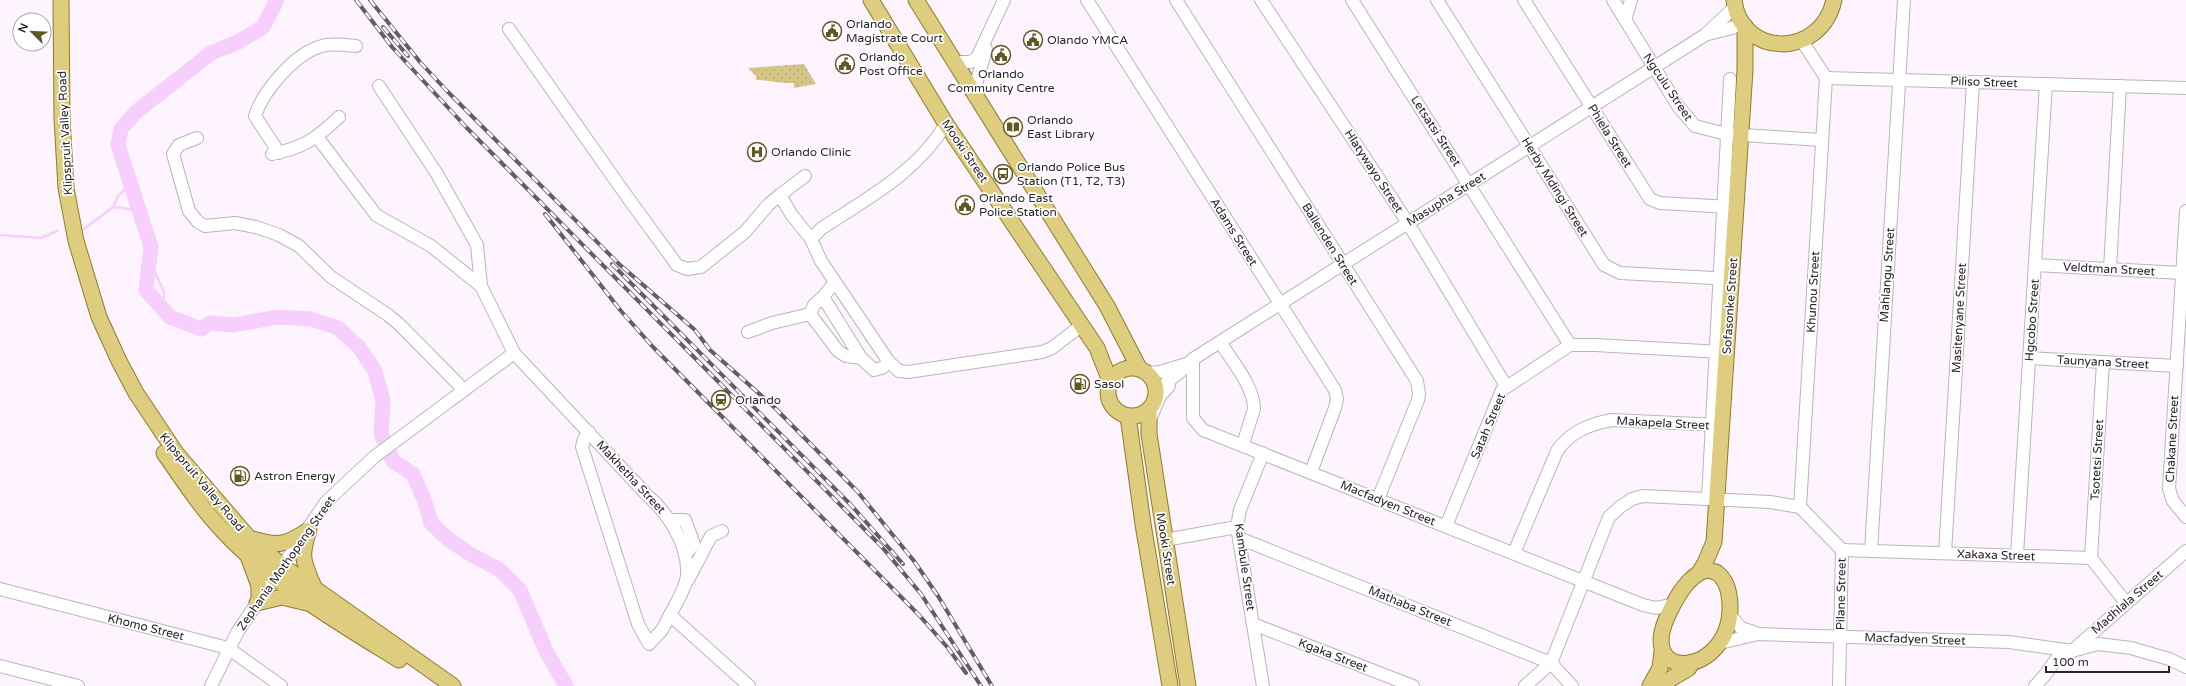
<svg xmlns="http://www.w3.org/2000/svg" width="2186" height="686" font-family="'Varela Round',sans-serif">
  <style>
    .grass { fill: url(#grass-dots) }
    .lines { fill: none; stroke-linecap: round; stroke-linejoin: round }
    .stream { stroke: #f6cffc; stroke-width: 2.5 }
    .river { stroke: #f6cffc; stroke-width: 15 }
    .minor-casing { stroke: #bcb3bd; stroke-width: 14 }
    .major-casing { stroke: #907c28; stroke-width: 17 }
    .minor { stroke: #fff; stroke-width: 12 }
    .major { stroke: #decd7e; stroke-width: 15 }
    .rail-casing { stroke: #635e64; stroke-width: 4 }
    .rail { stroke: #fff; stroke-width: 2.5; stroke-dasharray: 8; stroke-linecap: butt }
    .labels { text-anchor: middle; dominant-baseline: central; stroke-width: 3.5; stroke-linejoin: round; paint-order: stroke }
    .poi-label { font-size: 12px; fill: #282529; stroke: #fff; text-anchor: start }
    .street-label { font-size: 12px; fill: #282529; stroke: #fff }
  </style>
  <defs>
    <pattern id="grass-dots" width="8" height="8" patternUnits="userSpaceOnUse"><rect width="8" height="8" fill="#d5c588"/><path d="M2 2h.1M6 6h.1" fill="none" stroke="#b7a975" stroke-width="1.8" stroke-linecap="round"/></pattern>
  </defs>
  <rect width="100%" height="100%" fill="#fdf4ff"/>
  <path class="grass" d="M804 64 816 84 794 88V83C781 84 769 80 756 80V76L748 68Z"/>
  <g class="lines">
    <g class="stream">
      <path d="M113 207 138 210"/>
      <path d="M84 229 113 207 118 196 130 184"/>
      <path d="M0 235 41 238 57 231"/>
      <path d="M149 259 164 292 163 309"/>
    </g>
    <path class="river" d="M275 0 276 2 263 27 238 42 211 53 136 112 121 129 118 145 151 247 146 290 170 317 201 329 210 323 234 325 277 317 311 319 338 328 359 347 375 371 383 401 381 434 393 461 413 474 425 502 431 523 448 539 470 554 500 570 520 590 546 651 566 686"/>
    <defs>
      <g id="minor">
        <path d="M1087 0 1335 390 1337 399 1335 408 1311 472"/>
        <path d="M1176 0 1417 381 1419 394 1418 400 1378 499"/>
        <path d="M1261 0 1408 223 1506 386"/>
        <path d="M1352 0 1570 345"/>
        <path d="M1437 0 1604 265 1620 273 1732 279"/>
        <path d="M1524 0 1650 199 1660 203 1730 207"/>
        <path d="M1613 0 1678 106 1695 126 1726 134 1822 140"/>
        <path d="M1625 20 1631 0"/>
        <path d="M509 29 628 198 677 265 687 269 701 267 745 232 768 205 780 195 791 214 811 239"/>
        <path d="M1708 34 1732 28 1742 22"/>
        <path d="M1802 41 1826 78"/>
        <path d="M956 62H970L977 58 1004 0"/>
        <path d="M1826 78 2186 88"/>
        <path d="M379 86 437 174 477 245 481 286 514 353 646 494C667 512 689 544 687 575 686 588 676 603 670 615L749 686"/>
        <path d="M974 91 986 49"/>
        <path d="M946 124C917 172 868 198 822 228L811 239 821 261 889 362 899 371 908 372 1042 352 1052 348 1082 325"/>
        <path d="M197 138 179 145 173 154 189 211 198 222 205 226 235 223 256 227 279 235 299 246 331 277 388 315 400 325 464 390"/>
        <path d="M318 138 376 215 431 246 481 286"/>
        <path d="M279 153 255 116C263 91 295 53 322 46 332 43 345 45 356 46"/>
        <path d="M272 154C303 148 316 139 339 117"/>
        <path d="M780 195 805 176"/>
        <path d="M2186 211 2169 489 2173 501 2186 517"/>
        <path d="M2035 265 2182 273"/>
        <path d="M2110 269 2120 86"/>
        <path d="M835 282 823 297 861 358 874 370 882 368 889 362"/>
        <path d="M823 297 814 305 810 314 838 351 846 356 861 358"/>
        <path d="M748 332 772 323 810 314"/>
        <path d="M1220 342C1232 361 1254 386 1254 409L1243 444"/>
        <path d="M2029 358 2177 366"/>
        <path d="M1193 359V418L1203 430 1643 605 1656 608 1672 605"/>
        <path d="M1148 373 1160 372 1186 364"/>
        <path d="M1157 390 1181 371 1193 359 1705 35 1735 7"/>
        <path d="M1149 422 1160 396 1169 386"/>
        <path d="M589 432 584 439 582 447 638 624 649 644 662 630 670 615"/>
        <path d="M1263 453 1240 510 1237 527 1263 686"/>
        <path d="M1708 499 1730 79"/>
        <path d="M1800 507 1826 78"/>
        <path d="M670 520H685L694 544 685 555"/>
        <path d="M1446 526 1502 390 1570 345H1595L1722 352"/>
        <path d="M1239 538 1551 663 1572 686"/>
        <path d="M1165 540 1237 527"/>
        <path d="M1842 550 2091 558"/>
        <path d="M1871 551 1904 0"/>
        <path d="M1514 553 1557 451C1570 432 1589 424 1612 420L1719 425"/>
        <path d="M1945 553 1973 82"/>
        <path d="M2017 555 2046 84"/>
        <path d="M2091 558 2103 362"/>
        <path d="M2091 558 2126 603"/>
        <path d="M688 580 711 536 722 531"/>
        <path d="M0 589 228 648 281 686"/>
        <path d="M1730 615 1741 628 1756 633"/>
        <path d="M1253 624 1413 686"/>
        <path d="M1720 643 1758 634 2009 642 2072 651 2098 644 2131 648 2169 659 2186 667"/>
        <path d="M0 666 78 686"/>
        <path d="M211 686 238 631 326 502 374 457 514 353"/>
        <path d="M1525 686 1551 663 1609 517 1620 507 1632 499 1643 496 1770 502 1800 507 1842 550 1839 686"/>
        <path d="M2035 686 2045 675 2057 658 2072 651 2186 551"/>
      </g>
      <g id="major">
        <path d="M61 0 62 119 66 188 76 241 99 317 119 361 136 393 176 453 249 538 284 567 453 686"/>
        <path d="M871 0 946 124 1097 348 1110 381"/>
        <path d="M916 0 1107 306 1139 368"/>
        <path d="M1734 0C1741 58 1821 59 1834 0"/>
        <circle cx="1132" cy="392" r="24"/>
        <path d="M1149 411V434L1188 686"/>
        <path d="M1128 416 1143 524 1170 686"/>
        <path d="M164 453C183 480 200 507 223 531 271 583 339 623 399 660"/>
        <path d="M309 530C300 556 303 562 314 587"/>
        <path d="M252 539C278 546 284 546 307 531"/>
        <path d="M248 556 259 586V601"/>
        <path d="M1706 570 1716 572C1727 580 1729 591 1730 604 1733 677 1633 686 1669 613 1677 596 1688 576 1706 570Z"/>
        <path d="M1699 573 1705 563 1714 542 1745 70V26"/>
        <path d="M257 603 282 597 307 603"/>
        <path d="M1650 686 1660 668 1662 652"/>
        <path d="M1659 686 1689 668"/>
      </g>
    </defs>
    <use href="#minor" class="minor-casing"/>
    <use href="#major" class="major-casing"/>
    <use href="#minor" class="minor"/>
    <use href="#major" class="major"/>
    <defs>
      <g id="rail">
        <path d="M356 0 392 47 466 127 882 547 921 594 981 686"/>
        <path d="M370 0 420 62 447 91 619 264 695 330 710 350 773 406 857 491 914 561 938 596 992 686"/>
        <path d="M383 27 408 56"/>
        <path d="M545 214 621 311 653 347 919 615 948 648 966 673"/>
        <path d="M612 264 851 505 903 564"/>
      </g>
    </defs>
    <use href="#rail" class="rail-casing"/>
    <use href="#rail" class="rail"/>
  </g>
  <defs>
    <symbol id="civic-ring" viewBox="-11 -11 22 22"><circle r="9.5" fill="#fff" stroke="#635623" stroke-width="1.5"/><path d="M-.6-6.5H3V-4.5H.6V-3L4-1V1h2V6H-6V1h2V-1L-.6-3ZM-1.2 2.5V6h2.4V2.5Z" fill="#635623"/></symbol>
    <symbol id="library-ring" viewBox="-11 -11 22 22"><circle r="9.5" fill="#fff" stroke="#635623" stroke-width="1.5"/><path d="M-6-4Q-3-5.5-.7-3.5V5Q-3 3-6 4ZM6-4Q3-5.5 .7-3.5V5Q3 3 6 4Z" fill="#635623"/></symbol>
    <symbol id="hospital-ring" viewBox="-11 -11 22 22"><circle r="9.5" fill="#fff" stroke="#635623" stroke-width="1.5"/><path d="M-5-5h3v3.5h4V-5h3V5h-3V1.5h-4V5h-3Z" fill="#635623"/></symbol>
    <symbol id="bus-ring" viewBox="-11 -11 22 22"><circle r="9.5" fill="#fff" stroke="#635623" stroke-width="1.5"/><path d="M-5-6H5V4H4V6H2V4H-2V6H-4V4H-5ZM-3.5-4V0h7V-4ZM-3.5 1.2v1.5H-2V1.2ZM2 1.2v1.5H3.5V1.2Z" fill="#635623"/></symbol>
    <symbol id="fuel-ring" viewBox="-11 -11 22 22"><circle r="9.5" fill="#fff" stroke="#635623" stroke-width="1.5"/><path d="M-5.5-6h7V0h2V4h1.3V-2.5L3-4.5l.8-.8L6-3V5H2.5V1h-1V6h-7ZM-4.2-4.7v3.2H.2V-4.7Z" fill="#635623"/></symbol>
    <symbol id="station-ring" viewBox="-11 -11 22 22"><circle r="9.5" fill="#fff" stroke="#635623" stroke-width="1.5"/><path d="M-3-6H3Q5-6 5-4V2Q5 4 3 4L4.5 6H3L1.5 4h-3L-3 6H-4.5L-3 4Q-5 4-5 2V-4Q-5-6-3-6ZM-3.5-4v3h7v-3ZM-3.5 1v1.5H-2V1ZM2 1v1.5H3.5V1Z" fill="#635623"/></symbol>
  </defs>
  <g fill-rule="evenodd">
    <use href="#civic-ring" x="821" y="20" width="22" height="22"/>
    <use href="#civic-ring" x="1022" y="29" width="22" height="22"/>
    <use href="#civic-ring" x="990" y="44" width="22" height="22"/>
    <use href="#civic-ring" x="834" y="53" width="22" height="22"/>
    <use href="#library-ring" x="1002" y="116" width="22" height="22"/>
    <use href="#hospital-ring" x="746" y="141" width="22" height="22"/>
    <use href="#bus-ring" x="992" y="163" width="22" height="22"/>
    <use href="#civic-ring" x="954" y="194" width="22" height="22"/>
    <use href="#fuel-ring" x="1069" y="373" width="22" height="22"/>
    <use href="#station-ring" x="710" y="389" width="22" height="22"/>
    <use href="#fuel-ring" x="229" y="465" width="22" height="22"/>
  </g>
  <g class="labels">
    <g class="poi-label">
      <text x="846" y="24">Orlando<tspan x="846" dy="14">Magistrate Court</tspan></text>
      <text x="1047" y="40">Olando YMCA</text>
      <text x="859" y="57">Orlando<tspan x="859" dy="14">Post Office</tspan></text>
      <text x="1001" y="74" text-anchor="middle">Orlando<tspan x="1001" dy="14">Community Centre</tspan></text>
      <text x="1027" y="120">Orlando<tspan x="1027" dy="14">East Library</tspan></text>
      <text x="771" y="152">Orlando Clinic</text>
      <text x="1017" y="167">Orlando Police Bus<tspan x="1017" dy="14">Station (T1, T2, T3)</tspan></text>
      <text x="979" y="198">Orlando East<tspan x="979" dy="14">Police Station</tspan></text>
      <text x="1094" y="384">Sasol</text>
      <text x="735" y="400">Orlando</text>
      <text x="254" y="476">Astron Energy</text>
    </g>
    <g class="street-label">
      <text transform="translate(1984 82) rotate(2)">Piliso Street</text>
      <text transform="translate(1668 87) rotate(56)">Ngculu Street</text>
      <text transform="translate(1436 131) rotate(57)">Letsatsi Street</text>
      <text transform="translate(65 133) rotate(-93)">Klipspruit Valley Road</text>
      <text transform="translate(1610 136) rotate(58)">Phiela Street</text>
      <text transform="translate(965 151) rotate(56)">Mooki Street</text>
      <text transform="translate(1374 171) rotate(57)">Hlatywayo Street</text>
      <text transform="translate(1555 187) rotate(58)">Herby Mdingi Street</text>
      <text transform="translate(1446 199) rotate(-32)">Masupha Street</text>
      <text transform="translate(1234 232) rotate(58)">Adams Street</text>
      <text transform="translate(1330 244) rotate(58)">Ballenden Street</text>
      <text transform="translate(2109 269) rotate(3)">Veldtman Street</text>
      <text transform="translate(1887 275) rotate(-86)">Mahlangu Street</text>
      <text transform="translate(1813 292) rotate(-87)">Khunou Street</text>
      <text transform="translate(1730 306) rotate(-86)">Sofasonke Street</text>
      <text transform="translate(1959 318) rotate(-87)">Masitenyane Street</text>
      <text transform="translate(2032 320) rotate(-86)">Hgcobo Street</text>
      <text transform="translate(2103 362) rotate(3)">Taunyana Street</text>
      <text transform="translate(1663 423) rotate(3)">Makapela Street</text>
      <text transform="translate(1488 426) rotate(-67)">Satah Street</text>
      <text transform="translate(2172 439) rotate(-87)">Chakane Street</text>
      <text transform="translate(2097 460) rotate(-87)">Tsotetsi Street</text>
      <text transform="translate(631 477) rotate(47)">Makhetha Street</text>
      <text transform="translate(202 482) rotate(50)">Klipspruit Valley Road</text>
      <text transform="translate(1388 503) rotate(22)">Macfadyen Street</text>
      <text transform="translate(1166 549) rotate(81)">Mooki Street</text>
      <text transform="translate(1996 555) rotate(2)">Xakaxa Street</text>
      <text transform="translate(286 563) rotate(-55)">Zephania Mothopeng Street</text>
      <text transform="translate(1245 567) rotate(82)">Kambule Street</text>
      <text transform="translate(1841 594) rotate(-89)">Pilane Street</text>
      <text transform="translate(2127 602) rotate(-41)">Madhlala Street</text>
      <text transform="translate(1410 606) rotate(22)">Mathaba Street</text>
      <text transform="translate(146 627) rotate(14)">Khomo Street</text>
      <text transform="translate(1915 639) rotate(2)">Macfadyen Street</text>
      <text transform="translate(1333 655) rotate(21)">Kgaka Street</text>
    </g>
  </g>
  <g transform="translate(32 32) rotate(294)"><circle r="19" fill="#ffffff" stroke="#a9a8a9"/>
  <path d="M0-3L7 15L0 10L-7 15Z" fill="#635623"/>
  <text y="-6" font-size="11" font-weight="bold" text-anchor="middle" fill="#282529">N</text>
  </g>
  <path d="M2046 666v6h123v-6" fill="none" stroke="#282529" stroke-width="2"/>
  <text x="2052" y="666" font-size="12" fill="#282529" stroke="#ffffff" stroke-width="3" paint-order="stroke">100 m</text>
</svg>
